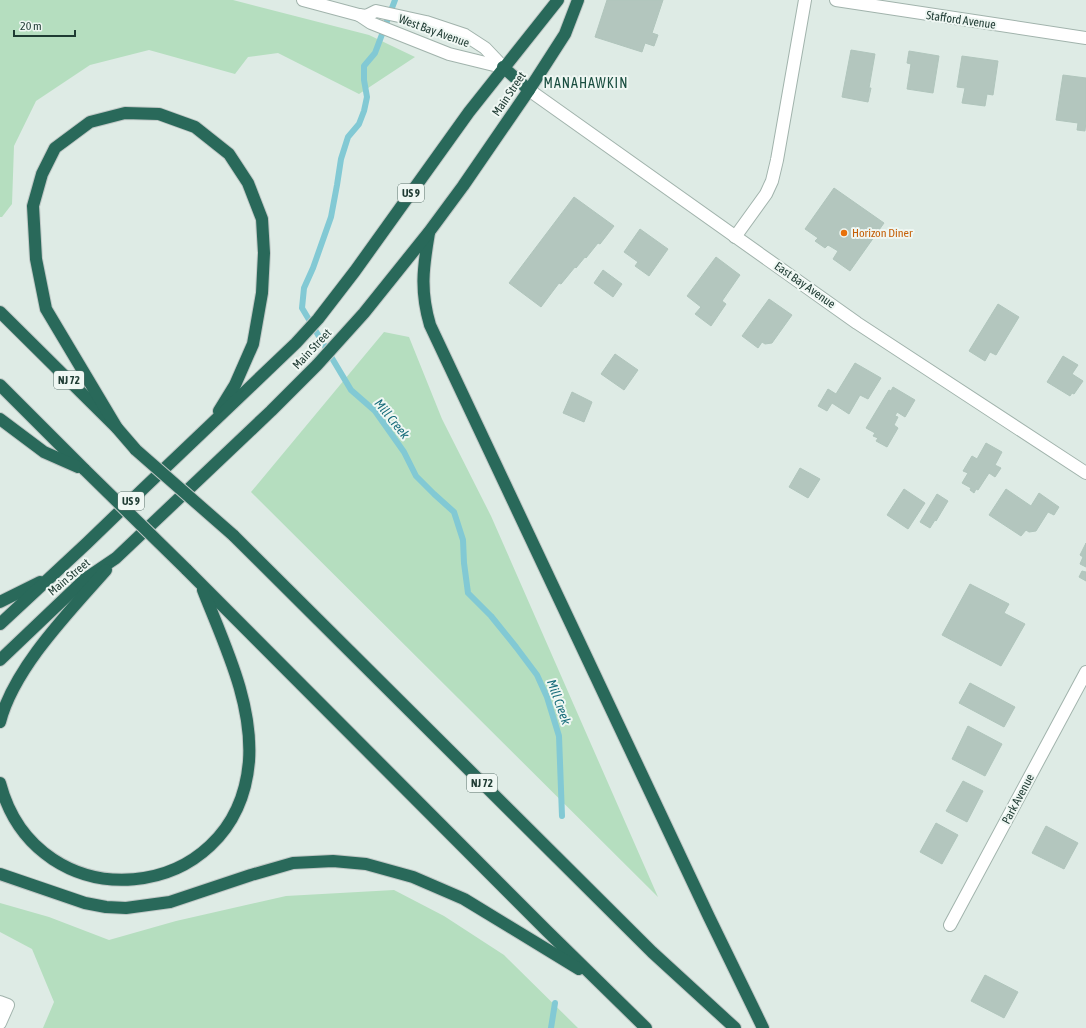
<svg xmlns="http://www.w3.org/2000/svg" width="1086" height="1028" font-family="'Asap Condensed',sans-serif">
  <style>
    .green { fill: #b5debf }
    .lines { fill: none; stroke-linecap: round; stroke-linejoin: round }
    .stream { stroke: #82c9d4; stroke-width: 6 }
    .building { fill: #b3c6be; stroke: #b0c5bc }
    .minor-casing { stroke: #a1b3ac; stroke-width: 14 }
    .highway-casing { stroke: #c0c8c6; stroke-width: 14 }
    .minor { stroke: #fff; stroke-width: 12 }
    .highway { stroke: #29695a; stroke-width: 12 }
    .highway-bridge-casing { stroke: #c0c8c6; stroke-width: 14; stroke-linecap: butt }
    .highway-bridge { stroke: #29695a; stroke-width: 12 }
    .food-dot { fill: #e8710a; stroke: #eff7f3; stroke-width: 1.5 }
    .labels { text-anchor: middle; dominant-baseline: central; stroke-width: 4; stroke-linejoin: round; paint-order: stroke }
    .shield { fill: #eff7f3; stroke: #5d736d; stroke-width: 1 }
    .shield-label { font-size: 11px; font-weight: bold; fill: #1f3b33 }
    .street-label { font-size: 12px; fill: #1f3b33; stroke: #eff7f3 }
    .food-label { font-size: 12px; fill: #c56008; stroke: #eff7f3; text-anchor: start }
    .water-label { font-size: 13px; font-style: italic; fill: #166c7a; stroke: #eff7f3 }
    .quarter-label { font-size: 14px; letter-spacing: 1px; fill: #1a4e40; stroke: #eff7f3 }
  </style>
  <rect width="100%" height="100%" fill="#deebe5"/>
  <g class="green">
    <path d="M0 0H233L369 35 415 57 359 94 278 53 248 57 235 74 149 50 90 65 36 101 14 146 12 204 2 217H0Z"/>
    <path d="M384 332 409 337 442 419 491 516 658 897 251 492Z"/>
    <path d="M394 890 444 916 504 955 578 1028H43L54 1002 32 949 0 932V903L49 917 109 940 176 921 286 896Z"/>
  </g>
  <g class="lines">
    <g class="stream">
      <path d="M395 0 375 53 364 66V80L367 97 364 111 359 124 348 137 341 159 337 185 331 217 313 268 304 288 302 308 351 390 375 411 404 452 416 476 434 494 454 512 463 540 464 563 468 593 491 616 516 647 537 675 547 697 559 736 562 816"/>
      <path d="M551 1028 555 1003"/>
    </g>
  </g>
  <g class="building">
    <path d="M607 0H663L652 33 658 35 654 46 645 43 642 52 595 37Z"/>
    <path d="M851 50 875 54 869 88H871L868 102 842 97Z"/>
    <path d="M909 51 939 56 933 93 907 89 911 64 907 63Z"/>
    <path d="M962 56 998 61 993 95 987 94 985 106 962 103 965 88 957 87Z"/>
    <path d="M1063 75 1086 78V121L1085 131 1077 130 1078 123 1056 120Z"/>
    <path d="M834 188 884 223 850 271 833 259 838 251 828 245 825 248 815 241 818 238 805 229Z"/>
    <path d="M574 197 614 226 600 244 598 243 586 258 585 257 576 268 575 267 561 284 559 283 541 307 509 283Z"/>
    <path d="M640 229 668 249 649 276 635 266 638 262 624 252Z"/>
    <path d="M716 257 740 275 722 301 726 304 711 326 695 314 701 307 687 296Z"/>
    <path d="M603 270 622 284 613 297 594 283Z"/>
    <path d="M769 299 792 315 772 343 765 344 762 342 758 348 742 336Z"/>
    <path d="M998 304 1019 317 996 355 990 352 985 361 969 351Z"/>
    <path d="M615 354 638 370 624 390 601 374Z"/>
    <path d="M1063 356 1078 365 1072 374 1083 381 1074 394 1072 393 1070 396 1047 382Z"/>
    <path d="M855 363 881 378 868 399 860 395 849 414 832 403 827 411 818 406 828 389 836 394Z"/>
    <path d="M893 387 915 400 905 417 897 412 895 416 898 417 894 425 898 428 887 447 876 441 878 438 873 436 875 433 866 428 889 390 891 391Z"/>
    <path d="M572 392 592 402 584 422 563 413Z"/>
    <path d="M986 443 1002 452 995 465 1001 468 995 477 989 473 978 490 976 489 974 493 970 490 971 488 962 483 968 473 963 471 972 456 977 459Z"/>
    <path d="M800 468 820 479 808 498 789 487Z"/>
    <path d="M904 489 925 503 908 529 887 515Z"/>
    <path d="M1006 489 1031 506 1039 493 1059 507 1054 515 1048 512 1036 531 1029 532 1026 530 1021 536 989 515Z"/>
    <path d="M937 494 948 501 936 521 935 520 930 528 920 522Z"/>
    <path d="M1086 543V567L1080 564 1083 557 1080 555Z"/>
    <path d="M1082 571 1086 572V581L1079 577Z"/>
    <path d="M970 584 1009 604 1004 613 1025 624 1001 666 942 635Z"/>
    <path d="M970 683 1015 707 1004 727 959 703Z"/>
    <path d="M968 726 1002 744 985 776 952 759Z"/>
    <path d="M963 781 983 791 967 822 946 811Z"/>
    <path d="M936 823 958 835 942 864 920 852Z"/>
    <path d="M1046 826 1078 843 1064 869 1032 853Z"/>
    <path d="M985 975 1018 992 1004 1018 971 1001Z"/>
  </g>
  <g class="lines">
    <defs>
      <g id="minor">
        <path d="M303 0 359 15 366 16 376 11 426 22 465 35 485 48 503 67"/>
        <path d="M836 0 1086 38"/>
        <path d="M359 15 371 23 449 54 502 67"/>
        <path d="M529 90 857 323 1086 473"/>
        <path d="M735 237 766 194 772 181 777 160 805 0"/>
        <path d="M950 925 1086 672"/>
        <path d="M0 1002 8 1005 0 1023"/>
      </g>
      <g id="highway">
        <path d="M503 67 529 90"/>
        <path d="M429 233C423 268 420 291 430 325L709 917 763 1028"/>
        <path d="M0 312 117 428 136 450"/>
        <path d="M0 385 85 470"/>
        <path d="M0 419 44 452 78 467"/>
        <path d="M117 428 46 309 36 259 33 206 42 174 55 148 90 122 125 113 159 114 195 127 229 154 248 183 262 219 264 253 262 293 253 344 235 385 219 411"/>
        <path d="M233 535 652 952 735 1028"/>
        <path d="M186 569 547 931 646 1028"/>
        <path d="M0 602 40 582"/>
        <path d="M0 624 86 544 144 488 207 428 296 343 318 319 355 271 469 112 558 0"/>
        <path d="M0 660 85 579 116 558 271 411 317 365 364 313 429 232 463 186 529 90 565 34 578 0"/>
        <path d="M0 722C14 668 69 612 106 570"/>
        <path d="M0 783C37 923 237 907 249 761 253 702 224 644 203 590"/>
        <path d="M0 874 85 903 106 907 126 908 170 902 251 875 293 863 333 861 366 864 413 877 464 899 579 969"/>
      </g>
    </defs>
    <use href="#minor" class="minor-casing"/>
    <use href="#highway" class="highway-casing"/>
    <use href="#minor" class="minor"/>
    <use href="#highway" class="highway"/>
    <defs>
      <g id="highway-bridge">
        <path d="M136 450 233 535"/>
        <path d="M85 470 186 569"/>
      </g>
    </defs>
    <use href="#highway-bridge" class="highway-bridge-casing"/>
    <use href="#highway-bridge" class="highway-bridge"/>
  </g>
  <circle class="food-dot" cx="844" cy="233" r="4"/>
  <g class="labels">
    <g class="shield">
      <rect x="398" y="184" width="26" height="18" rx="3"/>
      <rect x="54" y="371" width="30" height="18" rx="3"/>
      <rect x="118" y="492" width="26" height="18" rx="3"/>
      <rect x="467" y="774" width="30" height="18" rx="3"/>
    </g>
    <g class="shield-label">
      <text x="411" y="193">US 9</text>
      <text x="69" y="380">NJ 72</text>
      <text x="131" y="501">US 9</text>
      <text x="482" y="783">NJ 72</text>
    </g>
    <g class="street-label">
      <text transform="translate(961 20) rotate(8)">Stafford Avenue</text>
      <text transform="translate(434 31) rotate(20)">West Bay Avenue</text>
      <text transform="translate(509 94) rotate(-56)">Main Street</text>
      <text transform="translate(805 285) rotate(35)">East Bay Avenue</text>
      <text transform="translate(312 349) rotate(-47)">Main Street</text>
      <text transform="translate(69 577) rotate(-40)">Main Street</text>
      <text transform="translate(1018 799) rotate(-62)">Park Avenue</text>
    </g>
    <g class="food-label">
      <text x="852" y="233">Horizon Diner</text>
    </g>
    <g class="water-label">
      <text transform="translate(392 419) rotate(51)">Mill Creek</text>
      <text transform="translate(559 702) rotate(70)">Mill Creek</text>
    </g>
    <g class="quarter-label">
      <text x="586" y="83">MANAHAWKIN</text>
    </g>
  </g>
  <path d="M14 30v6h61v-6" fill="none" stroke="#1f3b33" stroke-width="2"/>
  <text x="20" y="30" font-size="12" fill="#1f3b33" stroke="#eff7f3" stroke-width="3" paint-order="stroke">20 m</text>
</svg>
